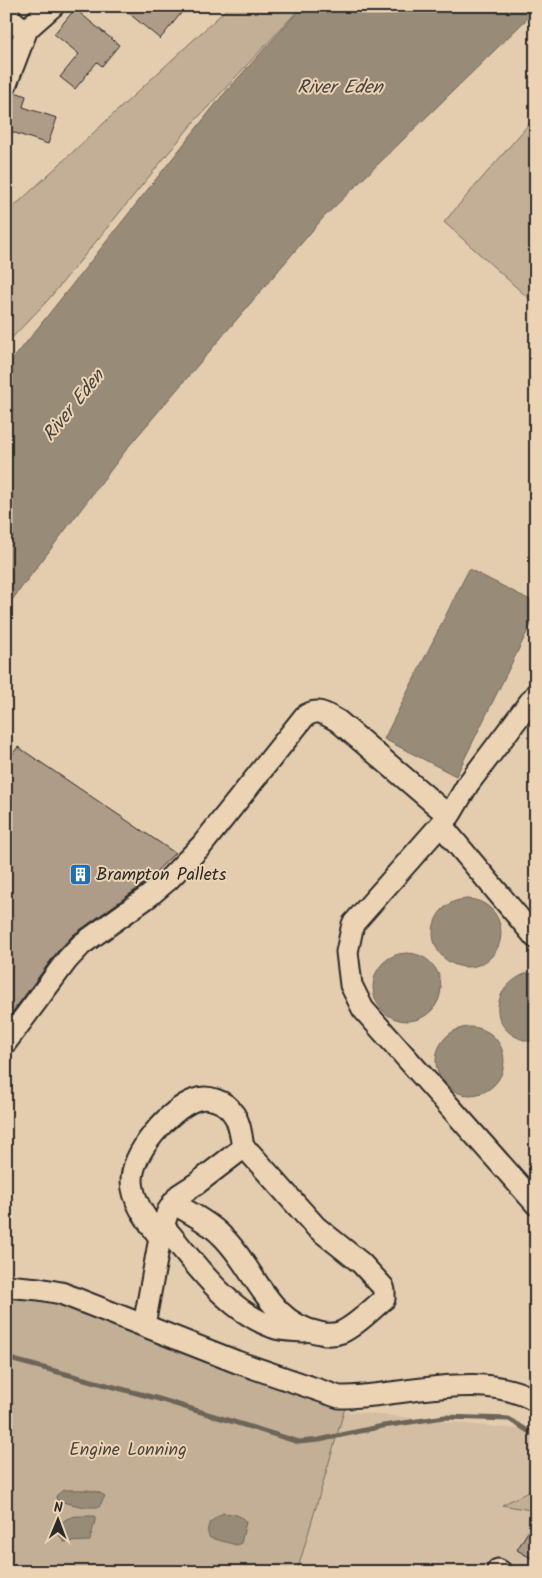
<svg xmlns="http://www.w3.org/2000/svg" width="542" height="1578" font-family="Kalam,sans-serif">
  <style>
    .built { fill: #d4bea3 }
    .green { fill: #c2af96; stroke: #766d60 }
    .water { fill: #988b78; stroke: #6c6559 }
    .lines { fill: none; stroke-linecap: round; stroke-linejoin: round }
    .stream { stroke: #6c6559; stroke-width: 5 }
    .building { fill: #ae9c88; stroke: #2b2b2b }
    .minor-casing { stroke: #2b2b2b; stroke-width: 25 }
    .minor { stroke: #ecd3b4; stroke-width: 21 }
    .labels { text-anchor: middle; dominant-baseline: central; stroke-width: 4; stroke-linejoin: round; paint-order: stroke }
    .poi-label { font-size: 18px; fill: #2b2b2b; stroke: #ecd3b4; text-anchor: start }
    .park-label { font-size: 18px; fill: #494540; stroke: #ecd3b4 }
    .water-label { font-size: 19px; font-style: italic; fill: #46433e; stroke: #ecd3b4 }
  </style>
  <rect width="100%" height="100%" fill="#e4ccaf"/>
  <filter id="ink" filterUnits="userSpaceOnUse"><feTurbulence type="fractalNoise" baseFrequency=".02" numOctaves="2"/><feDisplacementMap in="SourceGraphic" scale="10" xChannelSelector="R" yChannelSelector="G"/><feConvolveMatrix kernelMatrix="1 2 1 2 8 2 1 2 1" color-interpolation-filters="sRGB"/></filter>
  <g filter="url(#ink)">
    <path class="built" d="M344 1411 536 1431V1572H297Z"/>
    <g class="green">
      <path d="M230 6H302L193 123 48 300 6 344V214Z"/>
      <path d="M536 116V305L444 222Z"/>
      <path d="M6 1275 112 1306 351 1397 344 1411 297 1572H6Z"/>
      <path d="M536 1488V1511L502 1505Z"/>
    </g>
    <g class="water">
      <path d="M303 6H536V10L323 218 129 446 6 608V368L222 96Z"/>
      <path d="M469 569 536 603V614L456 776 384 739Z"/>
      <circle cx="467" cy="933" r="34"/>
      <circle cx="407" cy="987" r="34"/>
      <path d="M527 973 536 974V1042C490 1039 484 990 527 973Z"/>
      <circle cx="470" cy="1061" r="34"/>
      <path d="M63 1490C76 1490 95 1488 105 1496L99 1507H85L57 1501 56 1496Z"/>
      <path d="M223 1513C233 1514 240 1514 246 1522L241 1543 237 1545 210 1538C203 1526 213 1519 223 1513Z"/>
      <path d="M77 1516H95C96 1523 91 1532 90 1541L64 1542 57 1532C61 1521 65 1518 77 1516Z"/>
    </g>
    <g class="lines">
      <path class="stream" d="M6 1358 159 1399 299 1442 319 1440 383 1426 445 1417 509 1419 536 1436"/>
    </g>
    <g class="building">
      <path d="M120 6H187L160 39Z"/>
      <path d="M75 9 119 45 102 66 97 62 75 89 60 77 79 54 54 34Z"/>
      <path d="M15 92 26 96 23 107 57 118 48 144 6 130V106L9 96Z"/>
      <path d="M18 747 175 853 141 886 73 935 57 952 6 1021V762Z"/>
      <path d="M536 1518V1561L517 1550Z"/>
    </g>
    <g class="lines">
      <defs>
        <g id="minor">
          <path d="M6 10C12 21 16 26 27 29"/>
          <path d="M6 84 27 29 53 6"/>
          <path d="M536 694 468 784 451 813 353 924 347 952 351 985 363 1009 536 1204"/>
          <path d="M441 825 536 938"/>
          <path d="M6 1042 67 960 82 944 149 896 169 879 202 845 304 717C317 707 325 714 338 721L449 816"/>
          <path d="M173 1203C188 1212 207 1221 220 1234 255 1266 267 1324 320 1333 327 1335 334 1335 342 1332 357 1325 371 1310 384 1299V1291L383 1287 361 1263 316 1227 250 1153 243 1148"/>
          <path d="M163 1226C195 1262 225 1310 273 1327 282 1331 294 1330 304 1331"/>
          <path d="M6 1286 39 1289 61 1293 237 1362 339 1397C398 1398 481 1368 536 1401"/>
          <path d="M144 1325 160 1238V1236L168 1211 179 1195 196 1184 243 1148C241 1136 240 1121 232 1112 225 1101 207 1095 195 1100 169 1110 132 1152 132 1181 133 1203 148 1221 160 1238"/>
          <path d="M498 1570 501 1572"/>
        </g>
      </defs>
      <use href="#minor" class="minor-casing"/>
      <use href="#minor" class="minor"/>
    </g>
  </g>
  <defs>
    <symbol id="building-square" viewBox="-11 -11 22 22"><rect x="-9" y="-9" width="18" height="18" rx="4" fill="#1f6fb2" stroke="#ecd3b4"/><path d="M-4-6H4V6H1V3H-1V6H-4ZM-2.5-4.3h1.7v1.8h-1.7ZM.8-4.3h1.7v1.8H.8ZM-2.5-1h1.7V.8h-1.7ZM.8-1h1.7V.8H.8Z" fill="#fff"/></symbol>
  </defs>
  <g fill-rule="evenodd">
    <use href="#building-square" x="68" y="862" width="25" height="25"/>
  </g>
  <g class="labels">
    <g class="poi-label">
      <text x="96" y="875">Brampton Pallets</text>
    </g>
    <g class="park-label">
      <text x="128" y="1450">Engine Lonning</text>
    </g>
    <g class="water-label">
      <text x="340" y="88">River Eden</text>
      <text transform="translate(74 406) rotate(-51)">River Eden</text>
    </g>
  </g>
  <rect width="542" height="1578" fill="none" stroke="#ecd3b4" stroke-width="25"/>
  <rect x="12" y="12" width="517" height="1553" fill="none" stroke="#2b2b2b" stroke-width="2" filter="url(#ink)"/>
  <g transform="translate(58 1520) rotate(1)" stroke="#ecd3b4" stroke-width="4" paint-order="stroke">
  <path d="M0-4L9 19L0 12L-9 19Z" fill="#2b2b2b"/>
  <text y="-8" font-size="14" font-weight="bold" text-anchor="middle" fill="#2b2b2b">N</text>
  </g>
</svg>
